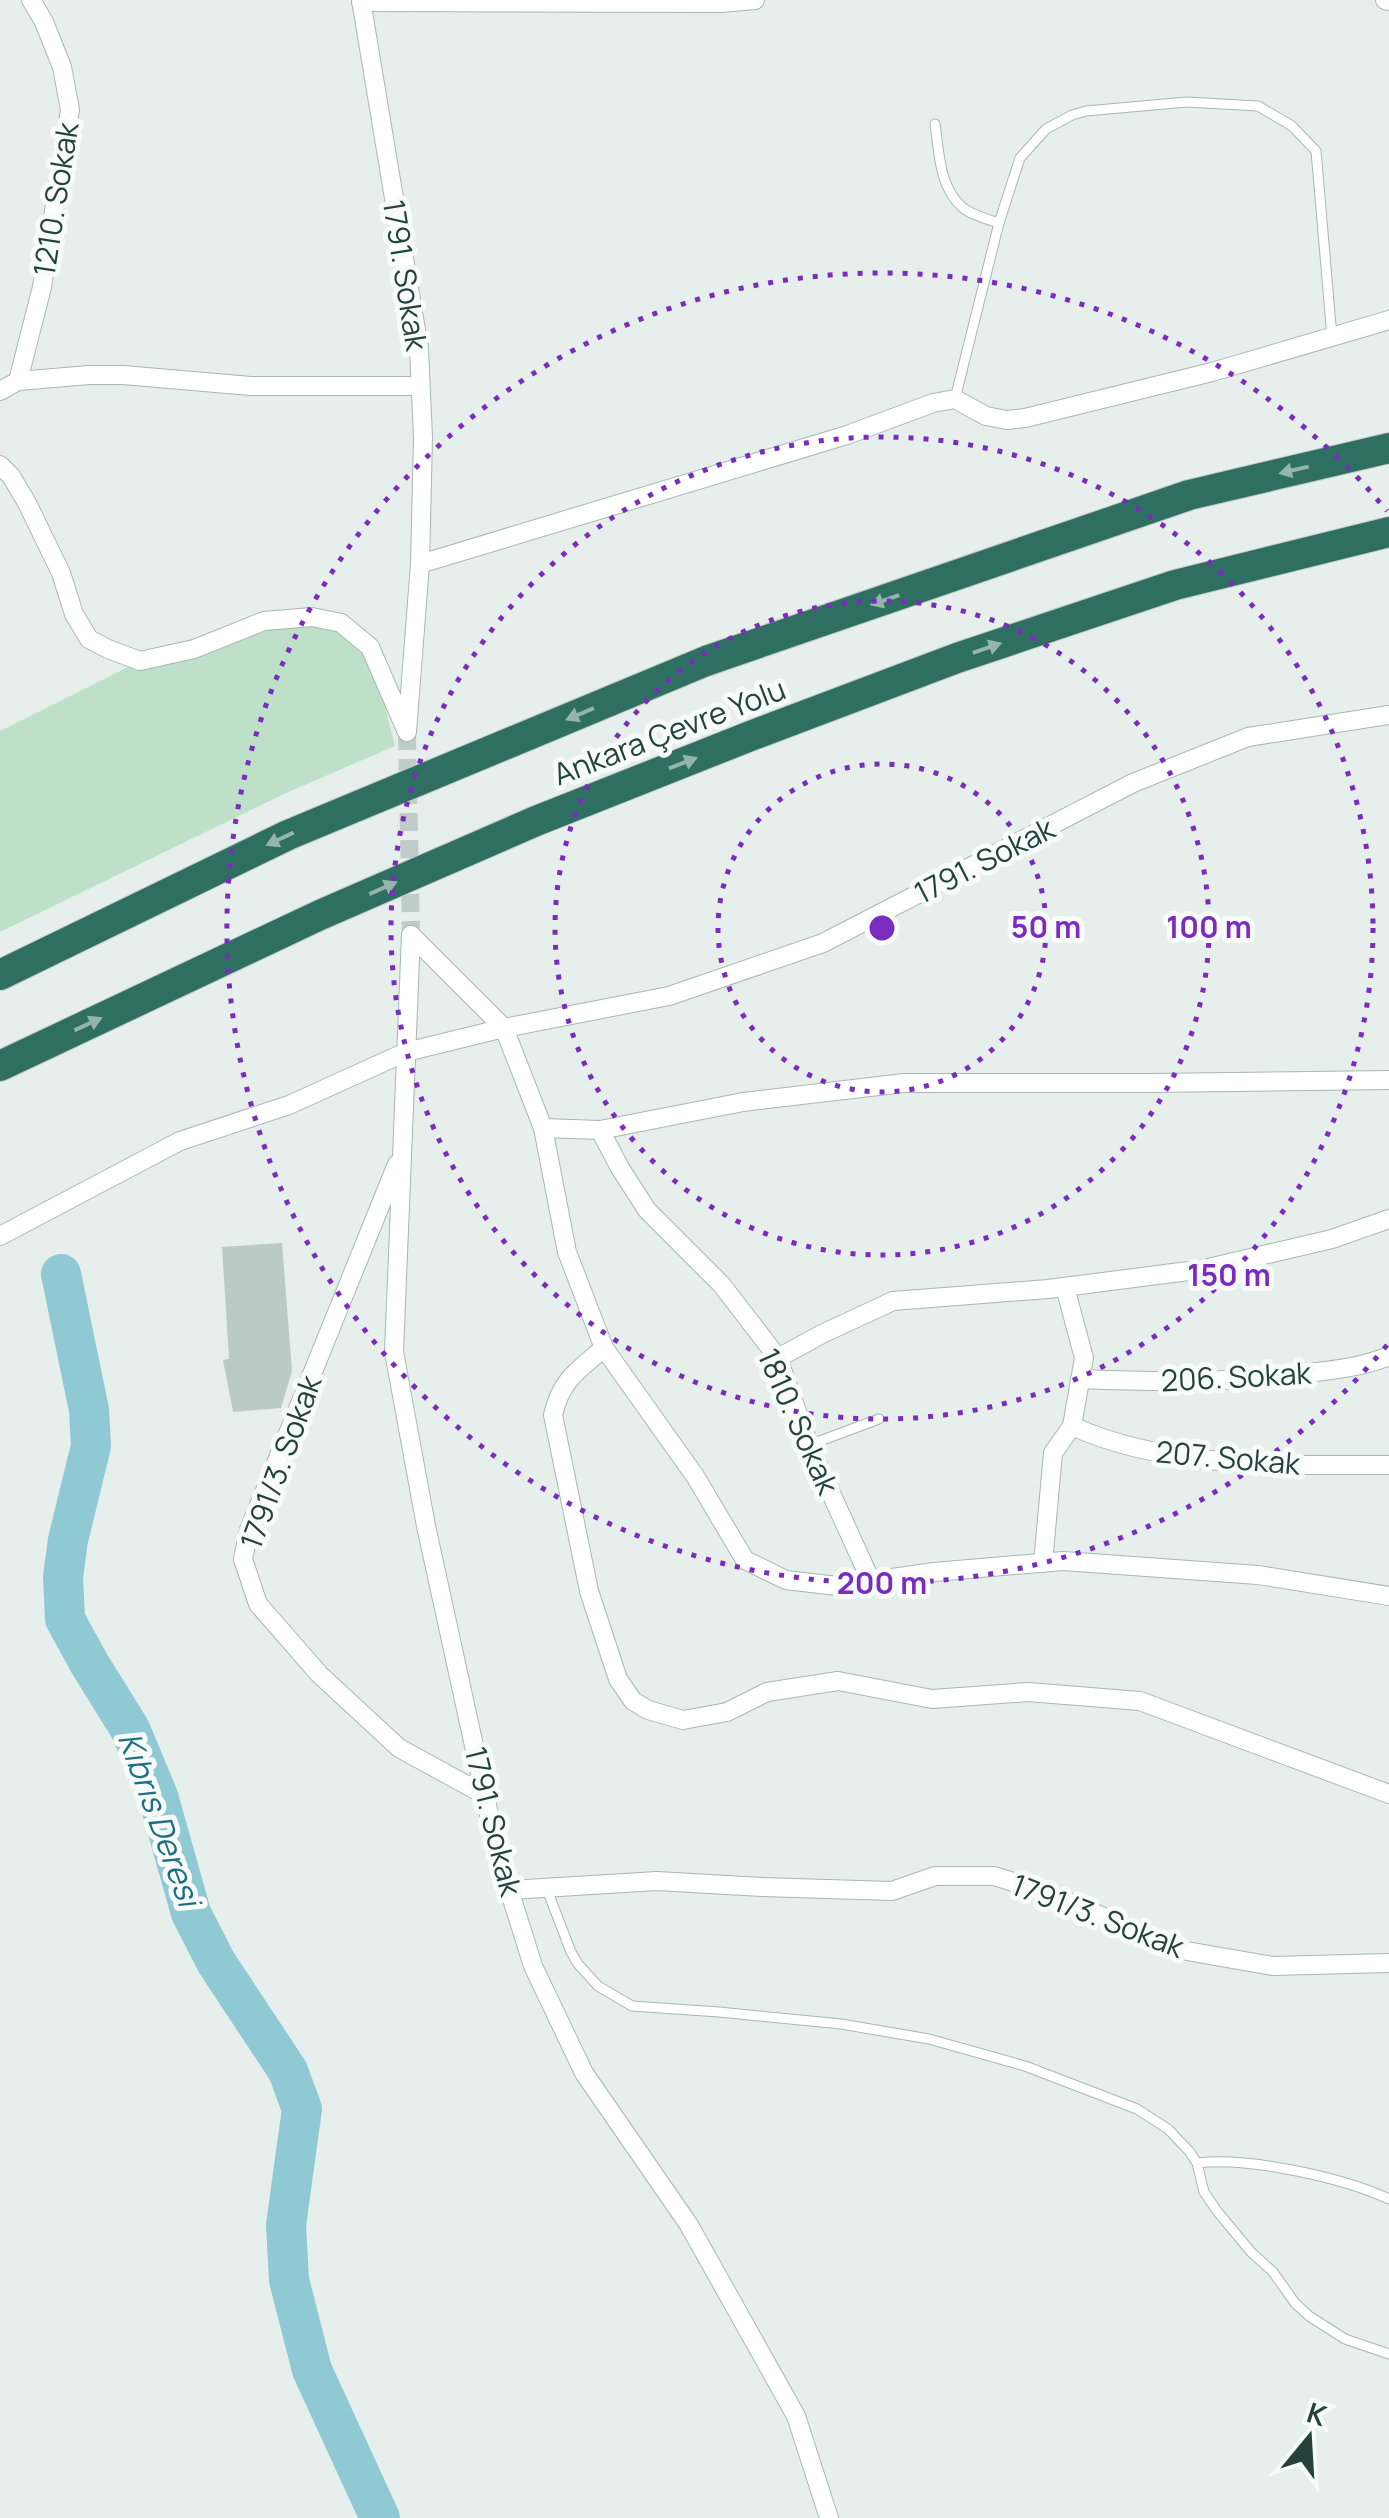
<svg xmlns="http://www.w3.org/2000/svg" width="1389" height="2518" font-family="Manrope,sans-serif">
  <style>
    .green { fill: #bfe0c8 }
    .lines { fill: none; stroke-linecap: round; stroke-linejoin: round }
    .river { stroke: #8ec9d4; stroke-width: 40 }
    .building { fill: #bbcac4 }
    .street-tunnel { stroke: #bfccc8; stroke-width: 18; stroke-dasharray: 18 9; stroke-linecap: butt }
    .lane-casing { stroke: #a8b8b2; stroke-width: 11 }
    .street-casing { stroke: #a8b8b2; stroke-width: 20 }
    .highway-casing { stroke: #c2cac8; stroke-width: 32 }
    .lane { stroke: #fff; stroke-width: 9 }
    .street { stroke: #fff; stroke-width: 18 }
    .highway { stroke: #2f6f62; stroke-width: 30 }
    .oneway { fill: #93b5ae }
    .ring { fill: none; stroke: #7b2cbf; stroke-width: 5; stroke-dasharray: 5 10 }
    .labels { text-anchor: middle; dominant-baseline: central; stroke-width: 10; stroke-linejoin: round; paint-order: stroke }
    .street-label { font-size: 30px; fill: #24423a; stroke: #f7fbf9 }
    .water-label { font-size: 32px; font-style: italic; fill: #1c6f80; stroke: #f7fbf9 }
    .centre { fill: #7b2cbf; stroke: #f7fbf9; stroke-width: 5 }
    .ring-label { font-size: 30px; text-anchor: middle; font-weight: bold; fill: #7b2cbf; stroke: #f7fbf9; stroke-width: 10; stroke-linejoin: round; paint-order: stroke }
  </style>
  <rect width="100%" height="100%" fill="#e6efeb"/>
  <path class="green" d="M312 617 370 647 395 746 286 793 0 932V731L140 661Z"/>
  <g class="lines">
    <path class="river" d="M61 1274 89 1410 91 1446 68 1540 63 1577 65 1619 89 1663 130 1729 158 1796 191 1913 216 1962 288 2071 302 2109 286 2225 289 2280 312 2370 380 2518"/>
  </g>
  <path class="building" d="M282 1243 292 1371 281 1408 233 1412 223 1360 229 1359 222 1247Z"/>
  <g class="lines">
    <path class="street-tunnel" d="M407 732 411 935"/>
    <defs>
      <g id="lane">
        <path d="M935 124C939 151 939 187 962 207 971 215 987 219 999 223"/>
        <path d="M955 399 999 223 1020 158 1046 129 1072 115 1086 111 1187 102 1258 106 1292 126 1316 151 1332 337"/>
        <path d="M809 1445 879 1419"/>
        <path d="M546 1887 571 1952 578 1964 598 1986 632 2006 719 2012 841 2024 929 2039 1025 2066 1137 2109 1168 2129 1189 2151 1197 2163 1204 2192 1217 2211 1251 2252 1273 2272 1295 2303 1309 2316 1345 2339 1389 2354"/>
        <path d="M1197 2163C1249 2157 1341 2177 1389 2199"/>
      </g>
      <g id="street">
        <path d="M361 0 419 348 423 438 420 564 407 732"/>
        <path d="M1385 0 1389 1"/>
        <path d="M361 2 721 3 755 0"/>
        <path d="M18 381 42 287 70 110 62 67 44 22 31 0"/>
        <path d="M0 391 18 381 89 375H123L251 386H420"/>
        <path d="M0 465 11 476 27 503 61 573 74 614 89 639 108 649 140 661 194 649 264 621 312 617 341 623 370 647 406 730"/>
        <path d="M420 564 847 435 933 403 955 399 986 416 1007 420 1025 418 1212 372 1389 320"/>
        <path d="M411 935 394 1352 426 1526 497 1851 533 1966 584 2073 689 2225 796 2416 829 2518"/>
        <path d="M411 935 504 1028 543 1128 567 1252 604 1348 695 1476 745 1560 786 1580 837 1586 934 1572 1063 1561 1258 1575 1389 1596"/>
        <path d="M543 1128 600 1130 743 1102 904 1083H1153L1389 1080"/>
        <path d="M600 1130 620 1168 647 1210 721 1284 778 1358 809 1445 871 1581"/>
        <path d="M397 1164 249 1530 243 1559 258 1604 319 1674 399 1748 485 1795"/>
        <path d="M0 1236 180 1141 289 1105 406 1052 504 1028 669 996 823 943 1133 783 1248 737 1389 715"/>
        <path d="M604 1348C578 1370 561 1380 553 1415L589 1591 618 1679 633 1701 648 1710 683 1720 727 1712 767 1692 838 1681 932 1699 1028 1692 1140 1701 1389 1794"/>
        <path d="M778 1358 822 1334 893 1301 1048 1289 1204 1269 1332 1239 1389 1219"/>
        <path d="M1080 1379C1157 1382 1230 1383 1306 1373 1335 1370 1362 1367 1389 1356"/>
        <path d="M1072 1426C1166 1469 1287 1465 1389 1465"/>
        <path d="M1043 1563 1053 1453 1072 1426 1084 1358 1065 1287"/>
        <path d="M510 1890 657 1881 762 1887 892 1891 935 1876H994L1045 1892 1181 1950 1272 1966 1389 1963"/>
      </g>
      <g id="highway">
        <path d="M0 975 288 835 706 661 1189 495 1389 448"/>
        <path d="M0 1066 320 915 536 821 753 735 957 658 1175 585 1389 532"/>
      </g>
    </defs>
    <use href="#lane" class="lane-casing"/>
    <use href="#street" class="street-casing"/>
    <use href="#highway" class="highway-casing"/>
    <use href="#lane" class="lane"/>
    <use href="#street" class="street"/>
    <use href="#highway" class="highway"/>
  </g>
  <defs><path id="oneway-solid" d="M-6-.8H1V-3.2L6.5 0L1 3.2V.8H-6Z" transform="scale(2.5)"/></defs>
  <g class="oneway">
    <use href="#oneway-solid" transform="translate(1294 470) rotate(167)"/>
    <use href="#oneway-solid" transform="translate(885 600) rotate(161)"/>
    <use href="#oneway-solid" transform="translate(987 648) rotate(-19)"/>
    <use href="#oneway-solid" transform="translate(580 714) rotate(157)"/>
    <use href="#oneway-solid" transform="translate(683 763) rotate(-21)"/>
    <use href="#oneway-solid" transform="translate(280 839) rotate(155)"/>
    <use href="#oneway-solid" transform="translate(383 888) rotate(-24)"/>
    <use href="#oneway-solid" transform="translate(88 1024) rotate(-25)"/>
  </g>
  <g class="ring">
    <circle cx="882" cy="928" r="164"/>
    <circle cx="882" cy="928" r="327"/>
    <circle cx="882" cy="928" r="491"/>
    <path d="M1387 1345A655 655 0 1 1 1387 511"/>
  </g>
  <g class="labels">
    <g class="street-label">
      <text transform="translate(55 199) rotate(-81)">1210. Sokak</text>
      <text transform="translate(406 275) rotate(81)">1791. Sokak</text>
      <text transform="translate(669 731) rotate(-21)">Ankara Çevre Yolu</text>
      <text transform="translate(984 860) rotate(-27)">1791. Sokak</text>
      <text transform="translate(1236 1376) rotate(-3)">206. Sokak</text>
      <text transform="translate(799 1421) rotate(66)">1810. Sokak</text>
      <text transform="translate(1228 1457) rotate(5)">207. Sokak</text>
      <text transform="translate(280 1462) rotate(-70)">1791/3. Sokak</text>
      <text transform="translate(494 1821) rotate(76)">1791. Sokak</text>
      <text transform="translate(1098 1915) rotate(21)">1791/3. Sokak</text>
    </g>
    <g class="water-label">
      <text transform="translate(160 1819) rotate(70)">Kıbrıs Deresi</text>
    </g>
  </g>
  <circle cx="882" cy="928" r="15" class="centre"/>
  <g class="ring-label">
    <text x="1046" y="938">50 m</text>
    <text x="1209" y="938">100 m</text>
    <text x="1229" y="1286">150 m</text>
    <text x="882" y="1594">200 m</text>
  </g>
  <g transform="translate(1309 2438) rotate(18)" stroke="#f7fbf9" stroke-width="8" paint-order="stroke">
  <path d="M0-8L18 38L0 25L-18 38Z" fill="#24423a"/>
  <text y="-15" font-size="28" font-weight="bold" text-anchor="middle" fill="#24423a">K</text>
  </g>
</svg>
